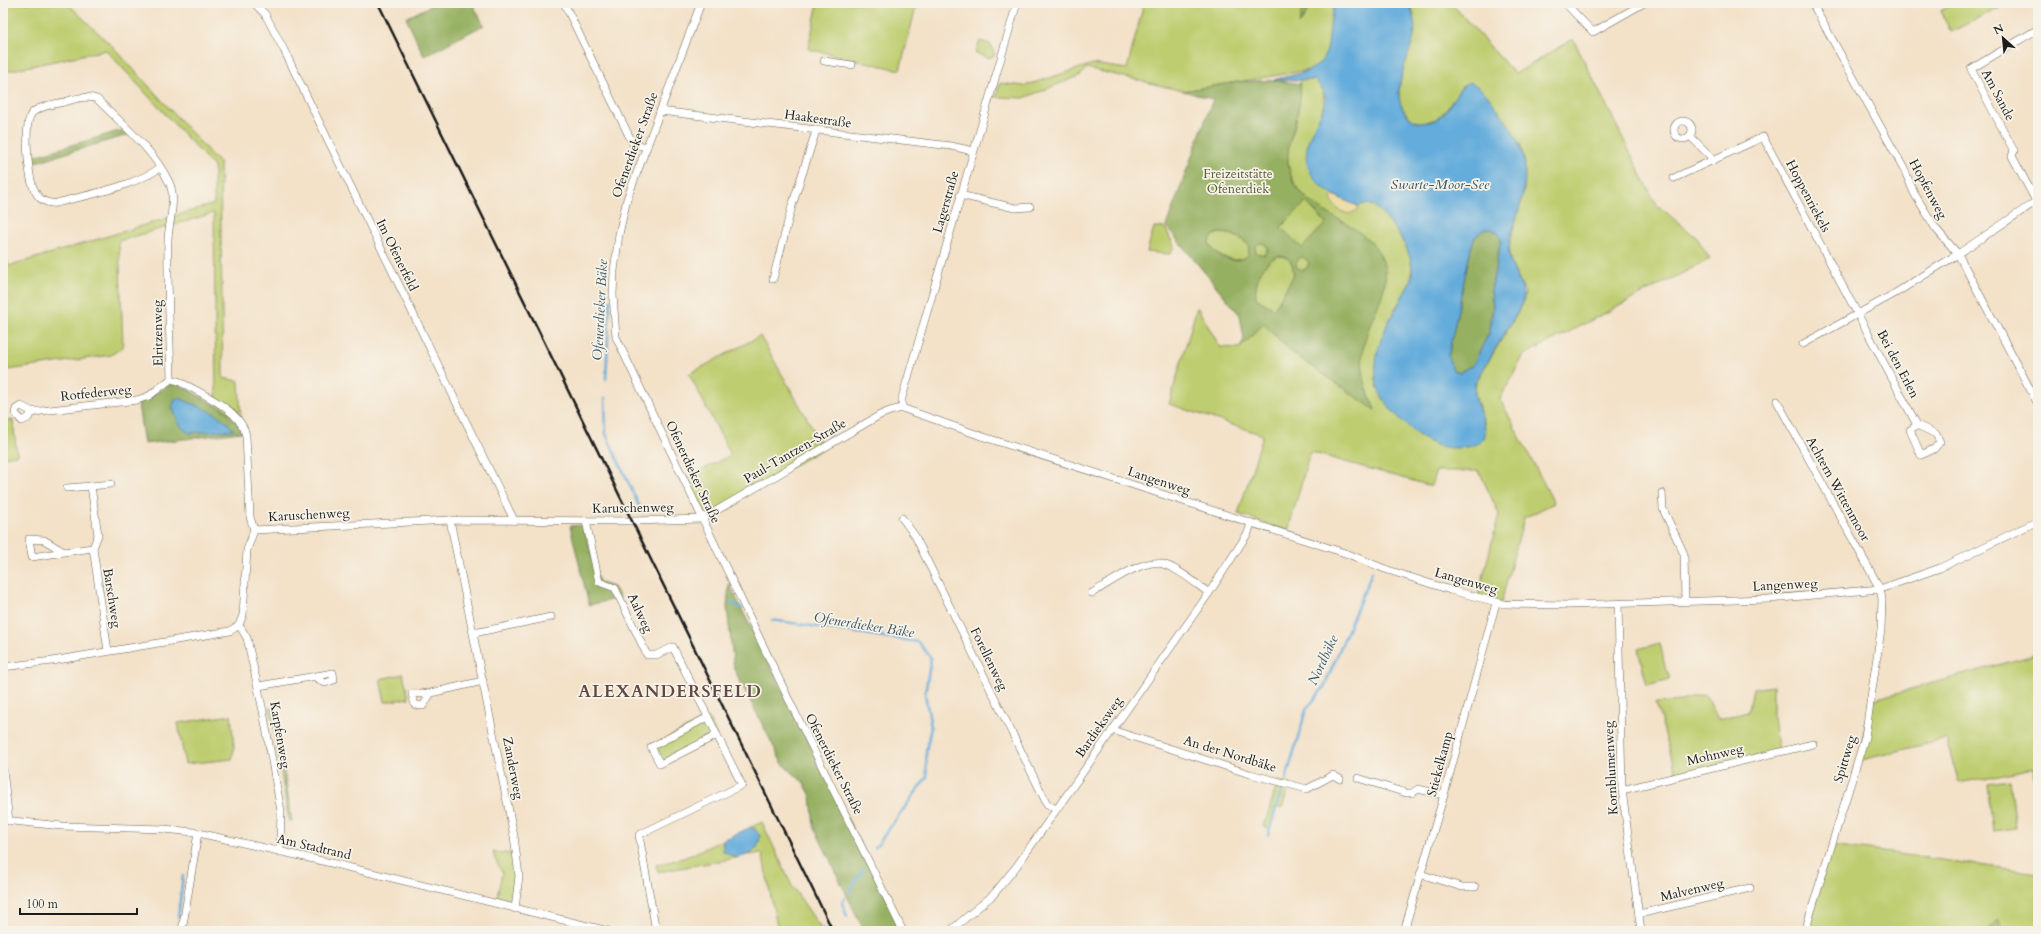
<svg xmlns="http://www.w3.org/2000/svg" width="2041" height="934" font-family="Cardo,serif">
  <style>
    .green { fill: #becd6f; stroke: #6d7446 }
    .forest { fill: #96b062; stroke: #59663f; fill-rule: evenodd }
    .sand { fill: #eeda9e; stroke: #857b5d }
    .water { fill: #64acdb; stroke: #40647c; fill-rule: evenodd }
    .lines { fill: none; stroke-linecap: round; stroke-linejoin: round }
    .stream { stroke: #64acdb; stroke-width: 2.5 }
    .minor-casing { stroke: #676158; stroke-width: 8 }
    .minor { stroke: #fff; stroke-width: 7 }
    .rail { stroke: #1c1c1c; stroke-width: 2.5 }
    .labels { text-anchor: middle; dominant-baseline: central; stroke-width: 3.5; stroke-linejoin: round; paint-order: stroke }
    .street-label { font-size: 13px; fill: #1c1c1c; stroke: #f7f3e8 }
    .park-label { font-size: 13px; fill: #555a39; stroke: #f7f3e8 }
    .water-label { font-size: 14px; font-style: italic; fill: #395668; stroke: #f7f3e8 }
    .district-label { font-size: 17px; font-weight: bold; letter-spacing: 1px; fill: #614843; stroke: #f7f3e8 }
  </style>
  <rect width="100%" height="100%" fill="#f7f3e8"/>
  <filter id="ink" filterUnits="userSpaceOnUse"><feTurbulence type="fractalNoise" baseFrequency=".025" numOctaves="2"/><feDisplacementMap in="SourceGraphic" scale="8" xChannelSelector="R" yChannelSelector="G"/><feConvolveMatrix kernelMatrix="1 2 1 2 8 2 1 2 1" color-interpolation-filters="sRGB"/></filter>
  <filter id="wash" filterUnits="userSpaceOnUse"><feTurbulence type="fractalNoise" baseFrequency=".012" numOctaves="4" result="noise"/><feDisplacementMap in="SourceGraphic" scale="16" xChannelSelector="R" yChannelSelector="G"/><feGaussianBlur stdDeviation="0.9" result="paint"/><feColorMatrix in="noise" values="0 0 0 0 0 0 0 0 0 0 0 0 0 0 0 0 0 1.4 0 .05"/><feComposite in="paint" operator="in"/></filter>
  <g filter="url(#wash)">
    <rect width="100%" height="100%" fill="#f3e1c8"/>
    <g class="green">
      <path d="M3 3H67L114 48 220 164 223 378 239 381 241 421 216 403 214 213 119 241 123 347 111 355 8 370 6 362H3V248L9 266 214 204V167L106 50 3 72Z"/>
      <path d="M818 3H917L900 70 808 49Z"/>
      <path d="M1144 3H1304L1301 23 1312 3H1336C1328 20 1332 40 1325 57 1323 61 1318 65 1315 69L1183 91 1086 68 1081 75 1024 98 996 97 1000 83 1024 86 1093 64 1127 69Z"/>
      <path d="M1409 3H1451L1515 74 1573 39 1656 204 1697 238 1710 259 1524 355 1500 399 1554 503 1524 518 1501 603 1478 597 1499 514 1479 471H1436L1431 486 1310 452 1288 531 1238 514 1263 435 1169 404 1197 307 1220 347 1240 348 1264 324 1291 352 1375 410C1369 396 1364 383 1362 368 1358 340 1377 311 1384 284L1346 222C1318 214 1284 185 1287 152 1288 146 1291 138 1293 132 1298 113 1301 96 1300 77L1314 80C1331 95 1323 112 1313 129L1366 203C1378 206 1385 216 1392 226 1402 238 1413 257 1412 273 1411 284 1403 295 1398 304 1383 330 1374 351 1377 382L1485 425 1475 395 1476 382 1523 304 1525 292 1512 266 1509 254 1510 241 1524 192 1525 163 1521 145 1462 86 1446 110 1436 119 1423 123 1413 121 1405 112 1399 101V88L1414 15Z"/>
      <path d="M1957 3H2007L1951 32 1940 11Z"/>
      <path d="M980 41 990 44 995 55 989 58 975 53Z"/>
      <path d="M1306 202 1327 223 1302 248 1281 227Z"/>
      <path d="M1154 227H1161L1166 229 1174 246 1170 254 1147 252Z"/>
      <path d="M1219 233C1231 233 1241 237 1249 246V255C1237 265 1213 258 1209 242L1214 235Z"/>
      <circle cx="1261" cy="249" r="6"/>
      <path d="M1278 256C1290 255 1295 266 1293 277L1274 309 1255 298C1255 282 1261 263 1278 256Z"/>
      <circle cx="1302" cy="263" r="7"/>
      <path d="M760 336 824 448 702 519 683 479 731 455 689 374Z"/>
      <path d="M13 420 17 455 3 457V421Z"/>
      <path d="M1660 643 1666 671H1667L1670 679 1647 685 1638 649Z"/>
      <path d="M2038 654V809L2033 768 1959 783 1946 739 1858 761 1871 700Z"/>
      <path d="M403 674 409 698 385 702 380 679Z"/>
      <path d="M1773 686V718L1778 752 1677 776 1656 703 1681 701 1705 694 1718 719 1748 712 1753 689Z"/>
      <path d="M231 715 234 747 232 759 185 764 178 723Z"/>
      <path d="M708 717 717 735 660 764 651 747Z"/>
      <path d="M2010 780 2016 828 1993 831 1987 783Z"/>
      <path d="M1278 781 1290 784 1282 808 1276 807 1270 829 1264 827Z"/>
      <path d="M762 822 792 886 820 927 818 931H778L762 853 749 855 757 848 756 829 751 827Z"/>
      <path d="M723 840C722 849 727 855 736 858L658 872 656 865 684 858Z"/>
      <path d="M1831 845 2038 873V931H1805Z"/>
      <path d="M493 852 513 854C515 865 519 892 510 900L497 897 502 872 495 859Z"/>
    </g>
    <g class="forest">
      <path d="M436 3H472L484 25 424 56 406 18Z"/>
      <path d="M1303 3H1312L1299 25Z"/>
      <path d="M1273 80 1300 84C1304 115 1281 143 1290 173 1305 221 1377 219 1385 270 1388 288 1376 309 1370 325 1357 357 1362 380 1375 410L1291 352 1264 324 1240 348 1244 339 1240 315 1166 226 1213 99 1183 91 1238 82ZM1306 202 1326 223 1302 248 1281 227ZM1219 233C1231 233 1241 237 1249 246L1248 255C1237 266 1213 258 1209 242L1214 235ZM1263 243 1266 245 1268 250 1264 255 1256 253 1255 247 1258 244ZM1278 256C1290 255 1295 266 1293 277L1274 309 1256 298C1254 282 1261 263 1278 256ZM1303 257 1309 262 1307 268 1303 270 1297 268 1296 264 1299 258Z"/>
      <path d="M126 129 131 134 29 164 28 158Z"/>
      <path d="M1491 229 1498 233 1501 240 1491 291 1493 306 1490 331 1473 365 1460 372 1453 370 1448 357 1471 248 1475 237 1483 230Z"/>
      <path d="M171 384H178L226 411 240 427 241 432 144 444 138 404Z"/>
      <path d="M583 525 599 582 615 588 620 598 589 605 570 526Z"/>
      <path d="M729 584 867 857 903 931H864L814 827 811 796 804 783 782 763 734 669 727 607Z"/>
      <path d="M270 708H274L292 821H289Z"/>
      <path d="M1997 920 2004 931H1987Z"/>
    </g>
    <path class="sand" d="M1333 195 1358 206V210L1349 214C1339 211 1333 208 1331 197Z"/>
    <g class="water">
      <path d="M1336 3H1409C1413 13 1416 25 1414 36 1409 62 1386 94 1409 117 1417 124 1425 124 1435 120 1451 113 1453 90 1469 82 1483 87 1491 100 1499 111 1525 145 1531 169 1519 210 1515 224 1509 237 1509 251 1509 271 1526 283 1523 303L1475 383C1475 390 1474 397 1477 404 1480 415 1494 438 1477 444 1457 452 1433 448 1417 434 1401 420 1379 402 1376 380 1373 351 1385 327 1399 303 1403 294 1412 283 1412 273 1413 252 1398 232 1385 217 1377 207 1371 201 1358 206 1321 192 1293 171 1313 129 1317 120 1324 111 1325 101 1326 92 1320 85 1314 80H1273C1302 72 1327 74 1329 36 1330 25 1331 13 1336 3ZM1491 229 1498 233 1501 240 1491 291 1493 306 1490 331 1473 365 1460 372 1453 370 1448 357 1471 248 1475 237 1483 230Z"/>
      <path d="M179 398C197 406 222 413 234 430L189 433 181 427 172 407 175 399Z"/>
      <path d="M751 827 760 835C759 852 750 855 736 858L723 851V840Z"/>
    </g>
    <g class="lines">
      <g class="stream">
        <path d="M606 379 610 300"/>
        <path d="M605 398 606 434 642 512"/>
        <path d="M731 603 742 608"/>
        <path d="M772 620 918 642 931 658 925 694 931 727 926 751 927 777 875 848"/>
        <path d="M1286 779 1306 710 1324 687 1372 572"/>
        <path d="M1268 835 1283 786"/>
        <path d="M849 892 863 870"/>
        <path d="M845 898 842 903 847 916"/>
        <path d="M178 918 183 876"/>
        <path d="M175 931 176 927"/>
        <path d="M821 931 823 928"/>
      </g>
    </g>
  </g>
  <g filter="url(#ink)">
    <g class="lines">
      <defs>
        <g id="minor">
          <path d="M254 3 265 14 284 50 514 520"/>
          <path d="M564 3 633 144 647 147"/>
          <path d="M701 3 627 199 619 234 614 271 613 295 616 337 789 700 903 931"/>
          <path d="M1565 3 1593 32 1644 3"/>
          <path d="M1812 3 1904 169 1914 193 1936 229 1958 254 2038 404"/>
          <path d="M824 61 852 65"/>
          <path d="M660 111 951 146 973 151"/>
          <circle cx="1683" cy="130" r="9"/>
          <path d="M1690 136 1714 160"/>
          <path d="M160 168C131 187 91 194 57 203 47 204 40 201 35 191 28 179 23 124 32 113 39 106 55 104 64 102 75 99 85 95 97 99 122 124 153 149 169 182 177 199 169 221 168 239 167 285 170 332 171 379L178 381C200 393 242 410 246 436L250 517 254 530"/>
          <path d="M1674 178 1763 137 1917 425 1910 430 1921 455 1934 449 1940 442 1936 434 1917 425"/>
          <path d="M960 195 1015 208 1030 207"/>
          <path d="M2036 201 2012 156 2014 151 1971 69 2038 29"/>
          <path d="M773 279 792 206 816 131"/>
          <path d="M1803 344 1894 294 1958 254 2038 200"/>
          <path d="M1777 401 1880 589 1882 599 1881 630 1865 737 1805 931"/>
          <path d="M902 408 984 437 1348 554 1385 569 1450 590 1504 604 1568 605 1769 599 1880 589 1940 568 2038 521"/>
          <path d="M902 408V398L1017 3"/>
          <path d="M41 411 32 413 28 418 22 421 15 413 16 409 21 406 31 411H41L137 400 149 396 171 379"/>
          <path d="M67 488 91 486"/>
          <path d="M1662 493 1663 509 1684 554 1685 601"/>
          <path d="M902 518 915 536 1047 804 1056 809"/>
          <path d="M702 519 880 415 890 411 902 408"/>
          <path d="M450 520 514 836 519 876 515 909"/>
          <path d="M586 521 599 582 615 588 647 655H656L673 647 742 785 639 835 656 931"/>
          <path d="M93 548 98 535 91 486 111 484"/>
          <path d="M64 552 32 557 29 539 44 540 64 552 93 548 108 651"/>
          <path d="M1092 593C1108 584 1141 560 1159 563 1177 567 1195 583 1209 593"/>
          <path d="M1618 603 1622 790 1641 931"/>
          <path d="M239 625 247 638 263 711 281 811 280 852"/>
          <path d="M474 633 551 617"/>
          <path d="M3 667 52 661 230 631 239 625 243 615 247 550 254 530 450 520 633 521 702 519"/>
          <path d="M259 686 333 673 334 680 325 683 315 677"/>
          <path d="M431 693 423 706 415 705 412 694 431 693 483 681"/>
          <path d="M708 717 651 747 660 764 717 735"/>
          <path d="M1112 730 1250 774 1307 789 1333 775 1340 779"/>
          <path d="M3 770 9 821"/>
          <path d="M1358 778 1406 793H1412L1418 789 1444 795"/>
          <path d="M1622 790 1813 744"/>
          <path d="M3 820 62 826 164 829 194 832 331 863 608 931"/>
          <path d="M1420 874 1462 887H1475"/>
          <path d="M1639 914 1750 888"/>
          <path d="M182 931 198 833"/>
          <path d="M950 931 993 895 1016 867 1209 593 1248 533 1251 523"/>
          <path d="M1404 931 1444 795 1496 603"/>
        </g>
      </defs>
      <use href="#minor" class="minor-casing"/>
      <use href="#minor" class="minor"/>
      <path class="rail" d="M378 3 833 931"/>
    </g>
  </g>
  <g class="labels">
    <g class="street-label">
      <text transform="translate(1998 95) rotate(62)">Am Sande</text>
      <text transform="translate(818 119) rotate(8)">Haakestraße</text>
      <text transform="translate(635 145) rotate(-70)">Ofenerdieker Straße</text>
      <text transform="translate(1928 189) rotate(62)">Hopfenweg</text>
      <text transform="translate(1808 196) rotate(62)">Hoppenriekels</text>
      <text transform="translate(946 202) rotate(-74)">Lagerstraße</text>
      <text transform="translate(397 255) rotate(64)">Im Ofenerfeld</text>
      <text transform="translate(158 333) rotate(-91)">Elritzenweg</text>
      <text transform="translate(1898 364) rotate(62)">Bei den Erlen</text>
      <text transform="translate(96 393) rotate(-6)">Rotfederweg</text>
      <text transform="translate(795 451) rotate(-30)">Paul-Tantzen-Straße</text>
      <text transform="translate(693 472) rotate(65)">Ofenerdieker Straße</text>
      <text transform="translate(1159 481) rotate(18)">Langenweg</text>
      <text transform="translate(1838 489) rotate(61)">Achtern Wittenmoor</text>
      <text transform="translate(633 508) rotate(-1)">Karuschenweg</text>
      <text transform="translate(309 515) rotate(-3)">Karuschenweg</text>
      <text transform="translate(1466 581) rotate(16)">Langenweg</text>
      <text transform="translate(1785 585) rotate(-3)">Langenweg</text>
      <text transform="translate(112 598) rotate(81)">Barschweg</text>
      <text transform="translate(640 613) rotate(65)">Aalweg</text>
      <text transform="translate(989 659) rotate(64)">Forellenweg</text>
      <text transform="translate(1099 727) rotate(-55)">Bardieksweg</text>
      <text transform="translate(280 735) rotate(80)">Karpfenweg</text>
      <text transform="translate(1230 754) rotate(17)">An der Nordbäke</text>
      <text transform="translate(1715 755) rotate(-13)">Mohnweg</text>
      <text transform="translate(1845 759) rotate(-73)">Spittweg</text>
      <text transform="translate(834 764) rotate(63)">Ofenerdieker Straße</text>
      <text transform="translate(1440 764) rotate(-75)">Stiekelkamp</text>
      <text transform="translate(513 768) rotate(79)">Zanderweg</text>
      <text transform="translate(1611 768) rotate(-93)">Kornblumenweg</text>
      <text transform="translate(314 847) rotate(13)">Am Stadtrand</text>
      <text transform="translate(1692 890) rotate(-13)">Malvenweg</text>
    </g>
    <g class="park-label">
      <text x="1238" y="174">Freizeitstätte<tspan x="1238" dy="15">Ofenerdiek</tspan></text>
    </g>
    <g class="water-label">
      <text x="1440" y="184">Swarte-Moor-See</text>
      <text transform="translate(600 310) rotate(-87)">Ofenerdieker Bäke</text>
      <text transform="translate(864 625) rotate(9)">Ofenerdieker Bäke</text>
      <text transform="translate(1323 660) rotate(-65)">Nordbäke</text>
    </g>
    <g class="district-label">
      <text x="670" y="691">ALEXANDERSFELD</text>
    </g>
  </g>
  <rect width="2041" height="934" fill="none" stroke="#f7f3e8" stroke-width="16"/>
  <g transform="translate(2003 38) rotate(333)" stroke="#f7f3e8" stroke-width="3" paint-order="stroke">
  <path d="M0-3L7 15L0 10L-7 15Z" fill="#1c1c1c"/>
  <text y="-6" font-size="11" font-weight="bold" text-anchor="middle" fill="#1c1c1c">N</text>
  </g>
  <path d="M20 908v6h117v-6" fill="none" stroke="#1c1c1c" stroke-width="2"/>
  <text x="26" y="908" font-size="12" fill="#1c1c1c" stroke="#f7f3e8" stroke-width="3" paint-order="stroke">100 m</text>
</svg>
